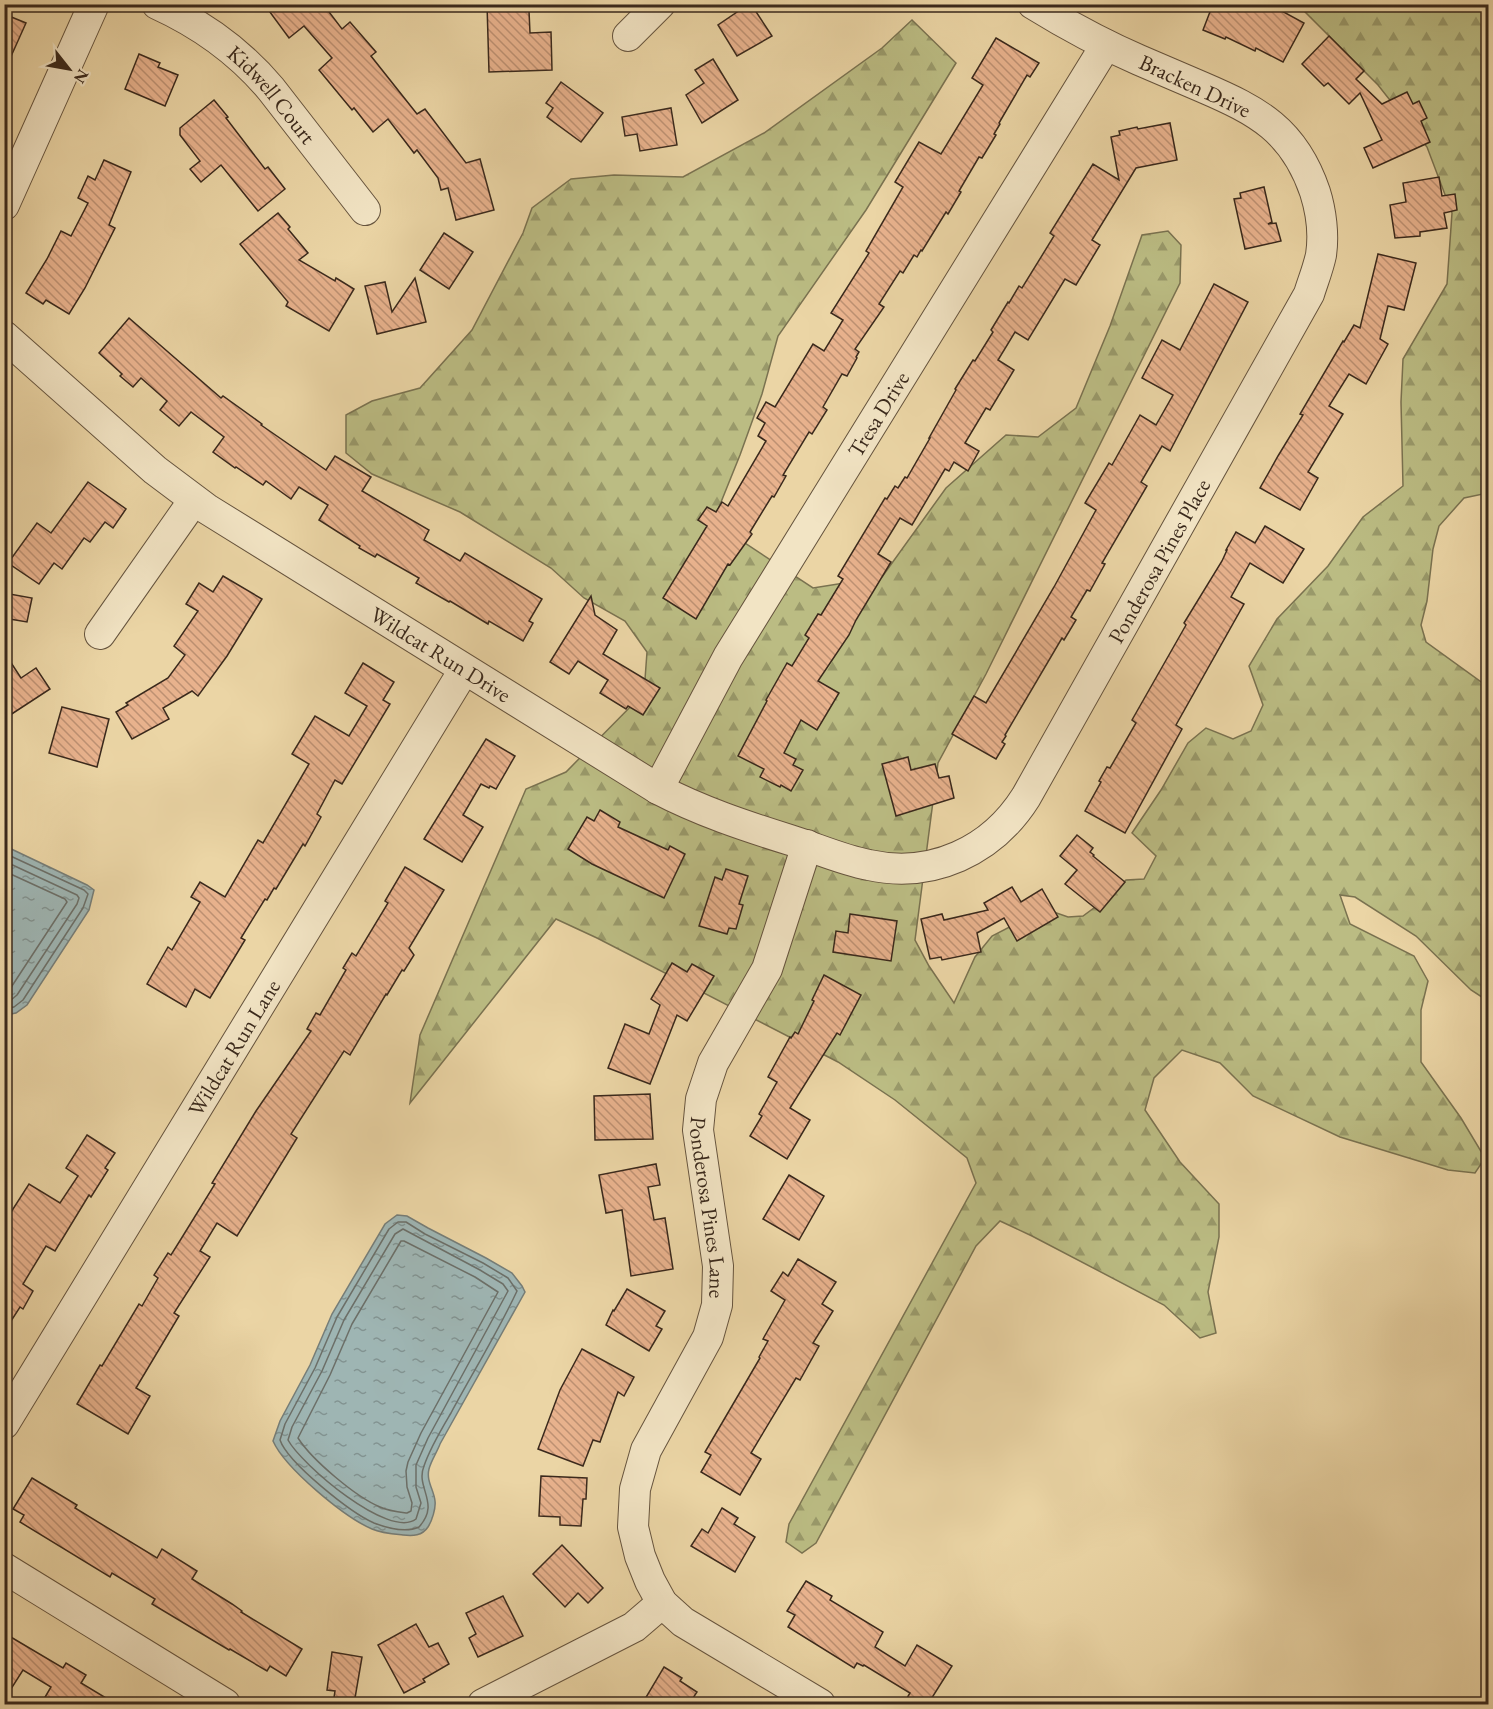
<svg xmlns="http://www.w3.org/2000/svg" width="1493" height="1709" font-family="'EB Garamond',serif">
  <style>
    .forest { fill: url(#forest-firs); stroke: #7a7250; stroke-width: 1.5 }
    .water { fill: url(#water-ripples); stroke: #767d77; stroke-width: 1.5 }
    .lines { fill: none; stroke-linecap: round; stroke-linejoin: round }
    .shore { stroke: #6c6f68; stroke-width: 1.5 }
    .building { fill: url(#building-back-hatch); stroke: #3a291c; stroke-width: 1.5 }
    .minor-casing { stroke: #66543e; stroke-width: 32 }
    .minor { stroke: #f2e4c4; stroke-width: 30 }
    .labels { text-anchor: middle; dominant-baseline: central; stroke-width: 5; stroke-linejoin: round; paint-order: stroke }
    .street-label { font-size: 22px; fill: #3a291c; stroke: #f2e4c4 }
  </style>
  <defs>
    <pattern id="forest-firs" width="22" height="20" patternUnits="userSpaceOnUse" patternTransform="scale(1.5)"><rect width="22" height="20" fill="#bbbc83"/><path d="M5 1l3.5 6h-7zM16 11l3.5 6h-7z" fill="#99996a"/></pattern>
    <pattern id="water-ripples" width="26" height="14" patternUnits="userSpaceOnUse" patternTransform="scale(1.5)"><rect width="26" height="14" fill="#9eb5b3"/><path d="M2 4q2-2 4 0t4 0M15 11q2-2 4 0t4 0" fill="none" stroke="#829391"/></pattern>
    <pattern id="building-back-hatch" width="6" height="6" patternUnits="userSpaceOnUse" patternTransform="scale(1.5)"><rect width="6" height="6" fill="#e8b28d"/><path d="M-1 5l2 2M0 0l6 6M5-1l2 2" fill="none" stroke="#bd9172"/></pattern>
  </defs>
  <rect width="100%" height="100%" fill="#ebd5a5"/>
  <filter id="stains"><feTurbulence type="fractalNoise" baseFrequency=".00333" numOctaves="4"/><feColorMatrix values="0 0 0 0 .2 0 0 0 0 .09 0 0 0 0 .02 0 0 0 .5 -.17"/></filter>
  <radialGradient id="worn" r=".72"><stop offset=".6" stop-color="#630" stop-opacity="0"/><stop offset="1" stop-color="#630" stop-opacity=".3"/></radialGradient>
  <path class="forest" d="M1291 5H1488V493L1464 498 1439 526 1433 549 1427 601 1421 625 1426 642 1488 687V1001L1471 990 1416 936 1355 897 1340 895 1350 924 1414 956 1428 981 1421 1010V1062L1461 1118 1485 1158 1475 1173 1448 1170 1340 1137 1253 1096 1220 1063 1182 1050 1154 1078 1145 1110 1180 1162 1219 1204V1237L1208 1292 1216 1333 1200 1338 1164 1305 1032 1236 1000 1221 976 1246 816 1543 802 1553 786 1542 789 1524 976 1183 967 1158 895 1100 838 1062 597 938 556 919 410 1103 420 1035 526 789 566 772 644 693 647 652 625 621 584 598 551 568 460 512 372 474 346 453V415L372 401 420 388 472 330 523 233 532 208 571 179 614 175 683 177 764 133 882 48 912 20 956 63 866 210 778 336 762 394 740 455 713 522 813 588 882 577 946 488 1006 435 1038 437 1076 408 1110 326 1142 235 1168 231 1181 245 1180 283 986 674 938 763 915 940 929 966 954 1003 975 957 992 936 1029 917 1051 911 1068 917 1083 916 1110 896 1126 880 1144 879 1156 856 1132 833 1161 790 1188 743 1206 728 1233 739 1251 731 1263 705 1249 666 1277 619 1328 566 1363 517 1403 486 1401 402 1403 359 1447 284 1452 213 1427 147 1378 85 1301 8Z"/>
  <g class="water">
    <path d="M5 846 87 885 94 890 89 910 27 1005 16 1013 5 1015Z"/>
    <path d="M397 1215 407 1216 428 1228 486 1258 512 1273 522 1286 525 1292 440 1444C437 1452 431 1461 429 1469 426 1481 434 1490 435 1501 436 1508 432 1521 428 1527 422 1536 413 1536 403 1535 393 1534 381 1533 372 1529 344 1517 285 1468 273 1441L280 1421 310 1365 332 1314 385 1224Z"/>
  </g>
  <g class="lines">
    <g class="shore">
      <path d="M4 853 84 890 88 894 83 908 23 1000 14 1007 4 1009"/>
      <path d="M4 861 77 895 79 898 77 904 17 995 11 1000 4 1001"/>
      <path d="M4 871 65 899 67 902 10 989 4 992"/>
      <path d="M398 1222H406L425 1234 483 1263 508 1278 517 1291C498 1332 473 1372 451 1413 441 1430 430 1448 424 1466 415 1488 441 1503 419 1527 406 1533 387 1528 374 1523 351 1513 288 1463 280 1440L285 1424 315 1368 337 1317 389 1229Z"/>
      <path d="M403 1229 480 1270 503 1284 508 1291 428 1438 416 1465V1487L421 1503 416 1519C389 1540 301 1464 288 1440L292 1427 322 1371 344 1320 395 1234Z"/>
      <path d="M401 1241H404L475 1277 498 1292 421 1433 408 1462 406 1471 407 1487 412 1503 411 1511 407 1513C398 1512 388 1511 380 1507 356 1497 312 1460 298 1438L330 1375 352 1324Z"/>
    </g>
  </g>
  <g class="building">
    <path d="M264 4H323L342 29 350 22 376 52 371 56 417 114 425 109 466 163 480 159 494 210 456 220 448 188 441 190 438 178 417 150 414 153 388 119 373 132 354 108 352 110 319 70 332 58 304 26 289 38Z"/>
    <path d="M487 4H527V11H529L530 33 551 32 552 70 489 72Z"/>
    <path d="M749 4H751L772 36 737 56 718 25Z"/>
    <path d="M1213 4H1269L1304 23 1283 62 1256 48 1255 51 1226 37 1225 39 1203 30Z"/>
    <path d="M4 14 26 23 4 72Z"/>
    <path d="M1329 36 1364 71 1356 79 1382 104 1407 92 1413 104 1419 101 1427 118 1421 121 1430 142 1373 168 1364 148 1382 140 1360 93 1349 104 1328 83 1324 86 1302 64Z"/>
    <path d="M996 38 1039 63 1030 77 1027 75 999 123 1000 124 994 134 996 135 982 158 979 157 959 191 961 192 948 214 946 212 922 251 921 250 917 257 914 255 903 273 900 271 879 304 884 307 855 349 859 352 856 357 857 358 847 376 842 374 823 407 827 410 812 434 809 432 783 475 786 476 774 497 772 496 750 532 752 534 730 565 728 564 696 619 663 598 707 526 698 520 707 507 716 512 722 502 728 506 766 441 758 436 765 423 757 418 766 402 775 407 813 344 824 351 843 320 831 313 869 253 866 251 903 187 895 182 919 142 941 154 983 85 972 78Z"/>
    <path d="M139 54 160 63 158 67 178 75 165 106 125 89Z"/>
    <path d="M713 59 738 100 702 123 686 95 704 83 695 70Z"/>
    <path d="M561 82 603 113 581 142 547 117 553 108 546 103Z"/>
    <path d="M214 100 228 117 226 118 265 169 268 167 285 189 258 211 221 165 201 182 190 169 200 161 180 135V128Z"/>
    <path d="M671 108 677 145 640 151 637 134 625 136 622 117Z"/>
    <path d="M1170 123 1177 160 1136 168 1092 240 1100 245 1076 285 1065 279 1028 340 1015 332 998 360 1014 370 990 410 986 408 965 443 979 451 968 471 954 462 949 471 945 469 912 525 900 518 878 554 891 562 856 620 849 635 818 681 839 693 817 730 801 720 784 753 796 759 793 765 803 770 791 791 781 785 780 787 760 777 764 769 738 756 767 701 766 700 787 663 792 666 809 638 805 635 818 614 821 615 843 579 838 576 885 498 887 499 895 486 898 488 905 477 907 478 930 438H929L956 390 955 389 973 360 975 361 993 332 991 330 1008 302 1009 303 1019 286 1022 288 1054 236 1050 233 1093 164 1119 180 1111 137 1120 135 1119 131 1137 127 1138 129Z"/>
    <path d="M104 160 131 172 109 225 115 228 85 288 69 314 46 300 43 304 26 293 47 259 61 231 71 236 88 203 78 198 88 176 95 180Z"/>
    <path d="M1439 177 1442 196 1455 194 1457 210 1444 213 1447 228 1420 232V236L1395 238 1390 205 1406 202 1403 183Z"/>
    <path d="M1264 187 1272 222 1268 224 1276 223 1281 241 1245 249 1234 199 1241 198 1240 193Z"/>
    <path d="M278 213 290 227 288 229 308 253 299 260 335 281 336 278 354 289 329 331 286 306 288 302 240 244Z"/>
    <path d="M444 233 473 252 449 289 420 270Z"/>
    <path d="M1378 254 1416 263 1404 310 1388 306 1380 339 1388 344 1366 384 1349 374 1329 406 1343 414 1308 472 1318 478 1300 510 1260 488 1278 456 1303 415 1300 414 1343 341 1344 342 1354 325 1360 328Z"/>
    <path d="M415 278 426 322 377 334 365 286 385 282 392 312Z"/>
    <path d="M1214 284 1248 302 1170 451 1162 446 1141 482 1147 486 1102 563 1105 564 1090 591 1087 590 1071 617 1076 620 1064 640 1062 638 1005 735 1006 736 1002 742 1005 744 996 759 952 734 974 696 986 703 1054 587 1096 510 1085 503 1109 463 1112 465 1140 415 1156 425 1173 395 1142 378 1162 340 1180 350Z"/>
    <path d="M129 318 221 398 223 396 262 424 261 425 326 470 335 456 371 477 362 491 429 530 424 540 460 561 465 553 542 599 529 621 533 623 523 641 489 621 488 624 450 601 449 602 416 583 419 578 377 554 375 557 359 548 360 546 319 520 328 505 299 487 291 499 266 481 263 485 236 467 235 468 213 452 224 437 191 412 179 426 160 410 167 401 141 378 133 387 120 376 122 374 99 353Z"/>
    <path d="M88 482 126 509 113 528 105 522 90 542 84 538 62 569 54 563 39 584 8 563 37 523 51 533Z"/>
    <path d="M1265 526 1304 549 1283 583 1250 563 1231 597 1244 604 1176 725 1182 729 1125 833 1085 811 1101 782 1099 781 1107 767 1110 768 1136 723 1132 720 1186 625 1184 623 1222 561 1227 550H1226L1236 532 1255 543Z"/>
    <path d="M223 576 262 599 227 656 198 696 192 691 163 708 169 719 132 739 116 712 128 705 126 703 168 678 185 655 174 646 198 611 186 604 199 583 213 592Z"/>
    <path d="M4 593 32 598 27 622 4 618Z"/>
    <path d="M591 596 595 615 617 630 603 654 660 688 643 715 628 706 626 709 600 693 608 680 578 661 569 674 550 662Z"/>
    <path d="M4 652 21 678 36 668 50 689 4 719Z"/>
    <path d="M363 663 394 682 383 700 390 704 342 784 335 780 317 814 321 817 305 846 303 844 276 889 274 888 267 900 265 899 241 938 245 940 210 998 195 989 186 1007 147 984 168 947 172 950 200 902 191 897 200 882 225 897 258 840 263 843 309 764 292 754 315 716 349 736 367 706 345 693Z"/>
    <path d="M62 707 109 719 97 767 49 753Z"/>
    <path d="M486 739 515 756 496 789 490 786 489 788 481 784 463 815 483 827 462 862 424 839Z"/>
    <path d="M908 757 911 770 935 764 939 778 949 776 954 798 896 816 882 764Z"/>
    <path d="M600 810 620 822 618 827 668 850 670 846 685 854 664 898 592 864 568 849 587 817 594 821Z"/>
    <path d="M1077 835 1093 848 1090 852 1094 855 1093 856 1125 882 1100 912 1065 884 1077 870 1060 856Z"/>
    <path d="M405 867 444 890 409 948 414 955 404 971 402 970 387 995 386 994 350 1055 344 1051 291 1134 297 1138 237 1236 217 1223 200 1251 210 1257 174 1313 179 1316 136 1388 150 1396 128 1434 77 1404 100 1365 102 1366 139 1304 142 1306 158 1278 154 1275 168 1253 171 1255 181 1239 215 1184 212 1183 256 1111 311 1031 307 1029 316 1013 320 1015 346 970 343 968 352 953 356 956 388 903 385 901Z"/>
    <path d="M726 869 748 876 739 904 743 905 736 929 729 928 727 934 699 926 715 877 722 880Z"/>
    <path d="M1012 887 1021 902 1042 889 1058 917 1017 941 1004 918 977 933 981 952 942 960 941 957 930 959 921 919 942 914 944 920 988 910 984 903Z"/>
    <path d="M850 914 897 921 891 961 833 952 836 931 848 933Z"/>
    <path d="M672 963 687 972 692 964 714 976 687 1021 677 1015 650 1084 608 1068 625 1024 649 1034 660 1005 651 999Z"/>
    <path d="M824 975 861 995 840 1035 837 1033 790 1108 810 1120 787 1159 750 1136 762 1116 759 1114 777 1082 768 1077 790 1037 791 1038 795 1032 798 1034 814 1001 812 1000Z"/>
    <path d="M650 1094 653 1139 595 1140 594 1096Z"/>
    <path d="M87 1135 115 1153 105 1168 108 1170 91 1197 89 1195 55 1251 46 1246 23 1284 33 1291 23 1309 20 1307 4 1332V1223L29 1184 60 1203 78 1176 66 1168Z"/>
    <path d="M656 1164 660 1185 648 1187 654 1220 665 1218 673 1269 631 1276 622 1210 606 1213 599 1175Z"/>
    <path d="M789 1175 824 1196 799 1240 763 1219Z"/>
    <path d="M798 1259 836 1282 822 1304 833 1311 813 1343 819 1346 800 1380 796 1378 751 1453 761 1459 740 1495 701 1472 711 1455 705 1452 760 1358 759 1357 768 1341 763 1339 785 1300 771 1291 783 1272 788 1276Z"/>
    <path d="M627 1289 665 1311 656 1326 662 1329 649 1351 606 1325 613 1310 614 1311Z"/>
    <path d="M582 1349 634 1377 624 1396 618 1392 600 1442 593 1440 583 1466 538 1449 560 1390Z"/>
    <path d="M541 1476 587 1478 586 1499H583L581 1526 560 1525V1517L539 1516Z"/>
    <path d="M32 1478 77 1505 75 1508 157 1558 162 1549 197 1571 192 1579 232 1604 242 1611 241 1612 302 1649 286 1676 270 1666 267 1671 230 1649 229 1650 152 1604 155 1599 112 1573 110 1577 20 1522 24 1515 13 1509Z"/>
    <path d="M722 1508 738 1518 734 1524 755 1537 735 1572 691 1546 702 1529 708 1533Z"/>
    <path d="M562 1545 603 1588 588 1603 578 1593 565 1607 533 1574Z"/>
    <path d="M806 1581 832 1596 830 1600 883 1632 875 1647 905 1666 917 1645 952 1666 928 1704H918L907 1698 910 1693 864 1665 863 1666 857 1663 854 1668 788 1627 795 1615 787 1611Z"/>
    <path d="M503 1596 523 1636 478 1657 469 1638 476 1634 466 1613Z"/>
    <path d="M416 1624 429 1647 438 1643 449 1664 423 1679 425 1682 404 1693 378 1645Z"/>
    <path d="M4 1633 63 1668 66 1663 86 1675 81 1683 116 1704H41L51 1687 23 1670 4 1700Z"/>
    <path d="M332 1652 362 1657 354 1704H333L335 1691 327 1690Z"/>
    <path d="M664 1667 682 1678 680 1681 697 1692 689 1704H642Z"/>
  </g>
  <g class="lines">
    <defs>
      <g id="minor">
        <path id="s1" d="M157 4C201 24 240 52 271 89L365 210"/>
        <path d="M628 36 660 4"/>
        <path d="M4 205 94 4"/>
        <path id="s2" d="M4 336 155 470 207 509 658 789C700 811 745 826 790 840 816 848 842 860 869 865 932 879 992 851 1026 797L1309 294C1313 281 1318 269 1321 255 1324 235 1321 211 1315 192 1294 130 1258 111 1202 87 1181 78 1160 69 1139 60 1102 44 1067 25 1033 4"/>
        <path d="M100 634 194 500"/>
        <path id="s3" d="M658 789 728 657 1106 45"/>
        <path id="s4" d="M807 845 767 969 713 1063 701 1099 698 1130 718 1266 717 1305 708 1337 646 1450 635 1489 633 1527 640 1556 650 1581 662 1603 683 1622 820 1704"/>
        <path id="s5" d="M4 1424 464 670"/>
        <path d="M4 1568 225 1704"/>
        <path d="M483 1704 634 1627 662 1603"/>
      </g>
    </defs>
    <use href="#minor" class="minor-casing"/>
    <use href="#minor" class="minor"/>
  </g>
  <g class="labels">
    <g class="street-label">
      <text transform="translate(1195 86) rotate(25)">Bracken Drive</text>
      <text stroke="none"><textPath href="#s1" startOffset="148">Kidwell Court</textPath></text>
      <text stroke="none"><textPath href="#s3" startOffset="435">Tresa Drive</textPath></text>
      <text stroke="none"><textPath href="#s2" startOffset="1476">Ponderosa Pines Place</textPath></text>
      <text stroke="none"><textPath href="#s2" startOffset="542">Wildcat Run Drive</textPath></text>
      <text stroke="none"><textPath href="#s5" startOffset="441">Wildcat Run Lane</textPath></text>
      <text stroke="none"><textPath href="#s4" startOffset="386">Ponderosa Pines Lane</textPath></text>
    </g>
  </g>
  <rect width="1493" height="1709" fill="none" stroke="#ebd5a5" stroke-width="24"/>
  <rect x="6" y="6" width="1481" height="1697" fill="none" stroke="#3a291c" stroke-width="3"/>
  <rect x="12" y="12" width="1469" height="1685" fill="none" stroke="#3a291c" stroke-width="1.5"/>
  <g transform="translate(69 69) rotate(121)" stroke="#f2e4c4" stroke-width="4.5" paint-order="stroke">
  <path d="M0-4.5L10 22L0 15L-10 22Z" fill="#3a291c"/>
  <text y="-9" font-size="16" font-weight="bold" text-anchor="middle" fill="#3a291c">N</text>
  </g>
  <rect width="100%" height="100%" filter="url(#stains)"/>
  <rect width="100%" height="100%" fill="url(#worn)"/>
</svg>
